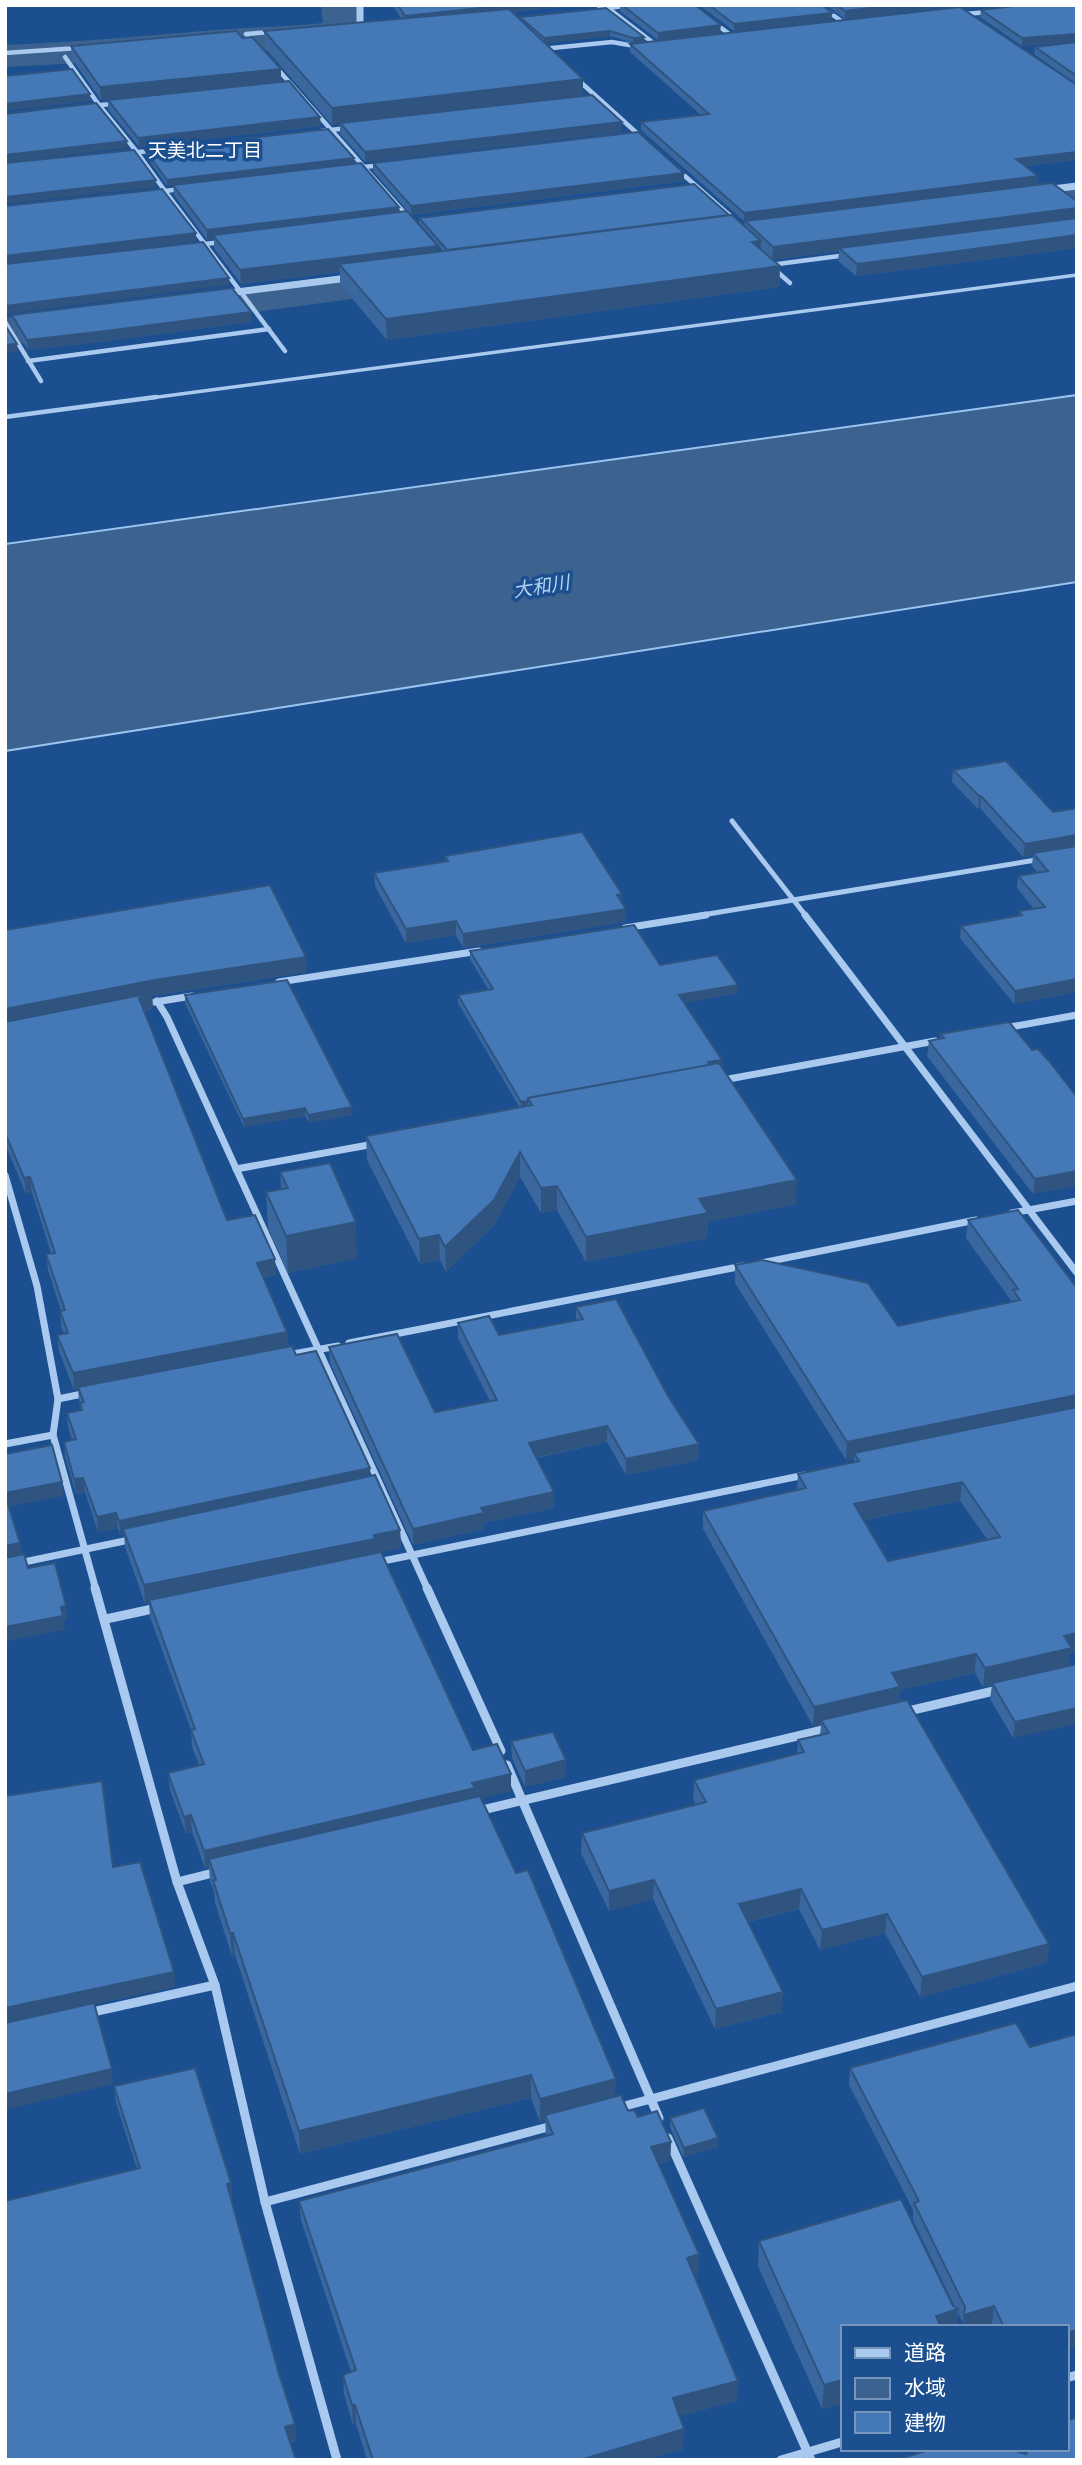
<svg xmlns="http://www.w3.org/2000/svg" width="1082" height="2465" font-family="'DejaVu Sans','Noto Sans JP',sans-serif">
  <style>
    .water { fill: #3c6290; stroke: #9cc4f0; stroke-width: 2 }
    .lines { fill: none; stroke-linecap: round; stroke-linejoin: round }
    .river { fill: #3c6290; fill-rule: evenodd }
    .pedestrian-far1 { stroke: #a9c9ee; stroke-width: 3.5 }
    .pedestrian { stroke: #a9c9ee; stroke-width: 4.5 }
    .minor-far3 { stroke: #a9c9ee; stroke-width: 4.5 }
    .minor-far2 { stroke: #a9c9ee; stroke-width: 5 }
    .minor-far1 { stroke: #a9c9ee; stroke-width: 7 }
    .minor { stroke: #a9c9ee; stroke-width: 9 }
    .tertiary { stroke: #a9c9ee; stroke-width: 7 }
    .wall { fill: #3a679d; fill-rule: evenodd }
    .shaded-wall { fill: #305480 }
    .building { fill: #4478b7; stroke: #305480; stroke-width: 2; fill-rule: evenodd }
    .labels { text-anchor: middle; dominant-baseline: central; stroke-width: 7; stroke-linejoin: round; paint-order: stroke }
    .far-neighbourhood-label { font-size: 19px; fill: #fff; stroke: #1b4f8f }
    .far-water-label { font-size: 19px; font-style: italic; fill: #b5d3f5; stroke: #1b4f8f }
  </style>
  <rect width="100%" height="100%" fill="#1b4f8f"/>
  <path class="water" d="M1077 395V582L5 751V544Z"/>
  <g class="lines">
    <g class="river">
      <path d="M321 5H357L361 31 355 39C309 50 263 49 216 53 145 58 76 64 5 67V45C76 42 145 36 215 30 251 27 287 27 323 23Z"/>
      <path d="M1077 184V209L974 222 959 218 953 209 959 200 974 196Z"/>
      <path d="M439 263 454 267 461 276 454 285 5 346V318Z"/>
    </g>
    <path class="pedestrian-far1" d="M143 399 1077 275"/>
    <path class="pedestrian" d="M5 417 156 397"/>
    <g class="minor-far3">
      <path d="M819 5 844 23"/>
      <path d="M608 8 656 45"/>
      <path d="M599 9 632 5"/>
      <path d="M966 14 988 12"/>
      <path d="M713 22 732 36"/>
      <path d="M255 43 246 34 271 32"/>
      <path d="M542 49 612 42 640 47"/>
      <path d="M5 53 78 48"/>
      <path d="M65 57 99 105 116 104"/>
      <path d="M274 65 408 217"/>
      <path d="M576 78 639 135H633"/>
      <path d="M89 106 99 105 137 152 153 151"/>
      <path d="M321 131 348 128"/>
      <path d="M128 153 137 152 165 191 180 189"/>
      <path d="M355 168 382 165"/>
      <path d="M678 170 735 220"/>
      <path d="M162 191H165L285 351"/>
      <path d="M196 245 222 242"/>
      <path d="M770 265 847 255"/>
      <path d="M773 268 790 283"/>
      <path d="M5 322 41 381"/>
      <path d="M28 361 269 329"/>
    </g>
    <g class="minor-far2">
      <path d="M732 821 806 916"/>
      <path d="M696 916 1042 859"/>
    </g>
    <g class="minor-far1">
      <path d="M805 915 1077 1273"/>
      <path d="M625 928 706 915"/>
      <path d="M279 982 479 951"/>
      <path d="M157 1001 167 1017 428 1590"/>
      <path d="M155 1002 192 996"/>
      <path d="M1005 1028 1077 1015"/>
      <path d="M723 1080 935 1041"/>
      <path d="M236 1169 374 1144"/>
      <path d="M5 1175 37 1286 58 1399"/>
      <path d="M1012 1213 1077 1201"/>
      <path d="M761 1263 976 1220"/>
      <path d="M349 1343 743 1266"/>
      <path d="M287 1355 338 1346"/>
      <path d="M53 1435 96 1590"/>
      <path d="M5 1444 53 1435 58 1399 87 1393"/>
      <path d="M378 1562 805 1475"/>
      <path d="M5 1566 134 1539"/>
    </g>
    <g class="minor">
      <path d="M95 1588 177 1882 215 1985 265 2202 337 2460"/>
      <path d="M427 1588 501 1751"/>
      <path d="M106 1619 157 1608"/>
      <path d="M904 1712 998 1690"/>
      <path d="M507 1765 659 2118"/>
      <path d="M478 1811 827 1729"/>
      <path d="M177 1882 217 1872"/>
      <path d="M88 2013 215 1985"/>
      <path d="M617 2108 1077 1986"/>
      <path d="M668 2138 811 2460"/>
      <path d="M265 2202 552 2126"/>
      <path d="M1066 2378 1077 2375"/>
      <path d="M781 2460 842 2442"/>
    </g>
    <g class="tertiary">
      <path d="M360 5V26L369 31"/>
      <path d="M1044 190 1077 186"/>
      <path d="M221 294 356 277"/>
    </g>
  </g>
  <g class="wall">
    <path d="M392 5H583L512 12 520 20V17L606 8 644 42 633 43 610 36 545 43 583 96 622 132 365 162 340 134V124L332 125 265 48 264 31 402 19Z"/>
    <path d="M620 5H695L720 33 658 40 620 11Z"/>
    <path d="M699 5H822L832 13 831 20 734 31Z"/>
    <path d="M826 5H950L949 6 845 19Z"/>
    <path d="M1077 5V41L1022 46 980 17 981 10Z"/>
    <path d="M242 38 281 69V81L101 100 72 59 71 46Z"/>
    <path d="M1077 42V84L1034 54 1035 47Z"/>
    <path d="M630 44 1077 160 1025 166 1038 176 1037 185 744 221 641 130V122L701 115 630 52Z"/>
    <path d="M108 100 321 126 139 147 108 109Z"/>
    <path d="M145 150 354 158V164L167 186 146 156Z"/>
    <path d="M373 163 684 181 411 215 373 171Z"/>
    <path d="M173 185 399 207 400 212 438 246V251H443L419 223V218L729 215 744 226 745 221 1077 201V248L856 276 838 261 839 251 772 260 780 266 779 287 387 340 340 284V272L241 284 214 248V239L207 240 174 195Z"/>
    <path d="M12 315 251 322 107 341 28 350 13 325Z"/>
    <path d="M953 770 1053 812 1077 808V992L1014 1004 960 938 961 926 1019 915V911L1034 909 1017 888 1018 876 1037 872 1032 866 1033 855 1023 857 980 808 978 809 952 782Z"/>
    <path d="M445 856 622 902 626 909V922L463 948 456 935 406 943 375 886 374 873 445 862Z"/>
    <path d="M5 930 306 957 307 972 152 996 153 1008 144 1012 227 1220 276 1275 263 1278 287 1332 288 1346 296 1355 371 1476 400 1530 401 1548 381 1552 473 1750 511 1774V1791L481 1798 616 2097 628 2111 671 2142 670 2161 659 2164 699 2254 698 2274 694 2275 738 2381 737 2401 679 2416 683 2449 646 2460H367L356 2424 353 2425 344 2394 343 2375 351 2372 301 2220 299 2201 546 2136 545 2120 540 2122 531 2098 300 2154 235 1955 232 1956 215 1903 214 1892 210 1881 209 1867 205 1868 192 1832 186 1834 170 1790 168 1773 199 1765 192 1747 191 1730 150 1617 149 1603 145 1604 125 1547 124 1535H120L118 1528 98 1532 85 1492 76 1494 65 1456 64 1442 72 1440 68 1427 67 1413 80 1411 78 1389 74 1390 59 1351 57 1335 64 1334 61 1327 60 1311H61L48 1270 46 1254 51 1253 32 1193 26 1194 5 1144Z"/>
    <path d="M470 951 660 965 737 993 684 1003 722 1060 721 1066 796 1204 708 1222 707 1238 586 1262 557 1210 541 1213 520 1177 494 1225 446 1272 440 1260 420 1264 367 1160 366 1136 520 1108 458 1003V995L488 989 470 959Z"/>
    <path d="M185 995 352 1115 309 1123 305 1116 244 1127 185 1003Z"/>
    <path d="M940 1034 1032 1050 1077 1097 1033 1194 927 1056 929 1041 940 1039Z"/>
    <path d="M280 1172 357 1258 288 1273 268 1228 266 1192 281 1189Z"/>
    <path d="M968 1220 1077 1288V1652L1071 1653 1013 1738 990 1699 992 1685 983 1687 975 1673 900 1690 899 1702 1047 1963 920 1997 885 1933 820 1950 799 1909 748 1922 782 2012 715 2029 653 1899 609 1911 581 1853 582 1833 696 1805 693 1800 694 1780 797 1754 798 1740 820 1735 821 1725 813 1726 703 1529V1511L797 1490 798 1474 854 1462V1459L846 1460 735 1283V1265L898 1326 1012 1302 966 1238ZM960 1501 987 1539 888 1561 864 1520Z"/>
    <path d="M576 1307 698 1460 626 1475 607 1442 537 1458 554 1508 484 1523V1529L413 1545 330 1363 329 1347 435 1412 490 1401 458 1338V1323L499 1335 576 1320Z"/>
    <path d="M511 1741 566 1777 525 1787 512 1758Z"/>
    <path d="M1016 2023 1030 2047 1077 2034V2347L1066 2350V2327H993L992 2323 979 2327H962L963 2323 958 2313 956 2327H842V2407L841 2404 822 2409 758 2266 759 2241 901 2199 953 2306 955 2307 913 2220V2210L849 2085 850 2068Z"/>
    <path d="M114 2086 231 2183 232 2200 231 2201 279 2374 295 2424 296 2441 290 2443 137 2169 116 2103Z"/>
    <path d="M670 2118 718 2147 683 2157 670 2127Z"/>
  </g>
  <g class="shaded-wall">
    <path d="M509 5H583L405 23V16Z"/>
    <path d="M894 5H950L949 6 845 19V11Z"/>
    <path d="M968 5H1003L968 9Z"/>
    <path d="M832 13 831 20 734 31V24Z"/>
    <path d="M721 25 720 33 658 40V33Z"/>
    <path d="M610 31V36L544 44V38Z"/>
    <path d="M1077 34V41L1022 46V38Z"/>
    <path d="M644 37V42L633 43V38Z"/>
    <path d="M281 69V81L101 100 100 87Z"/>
    <path d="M583 79V96L332 125V108Z"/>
    <path d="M90 94V101L5 111V104Z"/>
    <path d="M320 117 321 126 139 147 138 138Z"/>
    <path d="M622 122V132L365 162V152Z"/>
    <path d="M127 141 128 148 5 162V155Z"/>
    <path d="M1077 152V160L1015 167 1016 159Z"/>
    <path d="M354 158V164L167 186V180Z"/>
    <path d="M684 173V181L411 215V206Z"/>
    <path d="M1038 176 1037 185 744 221V213Z"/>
    <path d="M156 180V187L5 204V197Z"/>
    <path d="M399 207 400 216 213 235 214 239 207 240V230Z"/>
    <path d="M1077 208 1076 220 839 248V251L772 260 773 247Z"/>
    <path d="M196 233V241L5 264V256Z"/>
    <path d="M1077 235V248L856 276 857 264Z"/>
    <path d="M761 241 760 261 752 242Z"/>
    <path d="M438 246V260L339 264 340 272 241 284 240 270Z"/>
    <path d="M780 266 779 287 387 340 386 319Z"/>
    <path d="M229 278 230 285 5 314V306Z"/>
    <path d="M251 312V322L107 341 28 350 27 340Z"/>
    <path d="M17 344 18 352 5 353V345Z"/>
    <path d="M979 796H981L980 808 978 809Z"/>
    <path d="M1077 835 1076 848 1033 853V855L1023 857 1025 844Z"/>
    <path d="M622 894V907L617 895Z"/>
    <path d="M626 909V922L463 948V934Z"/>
    <path d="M456 921V935L406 943V929Z"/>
    <path d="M306 957 307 972 152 996 153 1008 140 1013 5 1025V1009L155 980Z"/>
    <path d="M1077 979V992L1014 1004 1015 991Z"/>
    <path d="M738 985 737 993 679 1004V995Z"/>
    <path d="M722 1060 721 1068 532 1105 708 1062Z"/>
    <path d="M528 1101V1109L521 1111V1102Z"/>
    <path d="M352 1107V1115L309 1123 308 1115Z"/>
    <path d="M305 1108V1116L244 1127 243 1119Z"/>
    <path d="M520 1152V1177L494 1225 446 1272 445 1247Z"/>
    <path d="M1077 1171V1186L1033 1194 1035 1179Z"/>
    <path d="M30 1177 32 1193 26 1194 24 1178Z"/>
    <path d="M797 1180 796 1204 708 1222 707 1238 586 1262V1237L699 1199Z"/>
    <path d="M557 1186V1210L541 1213V1188Z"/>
    <path d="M356 1222 357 1258 288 1273 286 1236Z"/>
    <path d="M439 1235 440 1260 420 1264 419 1239Z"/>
    <path d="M275 1259 276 1275 258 1279 257 1263Z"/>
    <path d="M287 1332 288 1348 74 1390 73 1373Z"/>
    <path d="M1077 1395 1076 1413 854 1453V1459L846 1460 847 1442Z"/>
    <path d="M607 1426V1442L529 1459V1443Z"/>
    <path d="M699 1444 698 1460 626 1475V1459Z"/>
    <path d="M370 1468 371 1482 123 1529 124 1535H120L119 1521Z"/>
    <path d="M83 1478 85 1492 76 1494 74 1479Z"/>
    <path d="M62 1482 64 1496 6 1507 5 1493Z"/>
    <path d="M962 1482 960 1501 852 1522 854 1504Z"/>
    <path d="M554 1492V1508L484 1523V1529L413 1545V1529L481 1508Z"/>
    <path d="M116 1513 118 1528 98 1532 97 1517Z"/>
    <path d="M400 1530 401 1548 149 1600V1603L145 1604 144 1585Z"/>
    <path d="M20 1543 22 1556 5 1560V1546Z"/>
    <path d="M66 1606 67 1619 64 1620 65 1630 5 1641V1627Z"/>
    <path d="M1077 1633V1652L1071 1653 1069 1667 983 1687 985 1668 1064 1636Z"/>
    <path d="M976 1654 975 1673 900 1690 899 1706 821 1720V1725L813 1726 814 1707 892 1673Z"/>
    <path d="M1077 1708V1724L1013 1738 1015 1722Z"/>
    <path d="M566 1760V1777L525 1787V1771Z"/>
    <path d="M511 1774V1791L475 1800 209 1859V1867L205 1868 204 1851Z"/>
    <path d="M191 1815 192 1832 186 1834 184 1817Z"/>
    <path d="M654 1880 653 1899 609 1911V1891Z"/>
    <path d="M801 1889 799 1909 738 1924 739 1904Z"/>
    <path d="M887 1914 885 1933 820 1950 822 1930Z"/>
    <path d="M230 1933H233L235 1955 232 1956Z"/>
    <path d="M1049 1944 1047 1963 920 1997 922 1977Z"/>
    <path d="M174 1972 175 1987 5 2024V2008Z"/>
    <path d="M783 1992 782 2012 715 2029 716 2009Z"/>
    <path d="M112 2069 113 2084 5 2110V2094Z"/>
    <path d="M531 2075V2098L300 2154 299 2131Z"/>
    <path d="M616 2079 615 2102 545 2115V2120L540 2122V2099Z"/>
    <path d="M718 2138V2147L683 2157 684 2148Z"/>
    <path d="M671 2142 670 2161 651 2167V2147Z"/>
    <path d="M231 2183 232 2200 228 2201 227 2184Z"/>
    <path d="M699 2254 698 2274 686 2277 687 2258Z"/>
    <path d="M994 2306 992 2323 979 2327H962L964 2315Z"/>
    <path d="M958 2309 956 2327H935L936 2316Z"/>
    <path d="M1077 2330V2347L1066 2350V2333Z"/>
    <path d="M842 2380 841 2404 822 2409 824 2385Z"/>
    <path d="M738 2381 737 2401 672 2418 673 2398Z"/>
    <path d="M352 2405H355L356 2424 353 2425Z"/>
    <path d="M295 2424 296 2441 286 2444 285 2427Z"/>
    <path d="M684 2429 683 2449 646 2460H580Z"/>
  </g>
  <g class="building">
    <path d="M398 5H509L405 16Z"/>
    <path d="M622 5H695L721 25 658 33Z"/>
    <path d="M709 5H822L832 13 734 24Z"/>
    <path d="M837 5H894L845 11Z"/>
    <path d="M1021 5H1077V34L1022 38 981 10Z"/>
    <path d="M960 7 1077 85V152L1016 159 1038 176 744 213 641 122 709 114 630 44Z"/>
    <path d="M606 8 644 37 633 38 610 31 544 38 520 17Z"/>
    <path d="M509 9 583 79 332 108 264 31Z"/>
    <path d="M237 31 242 38 252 37 281 69 100 87 71 46Z"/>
    <path d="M1077 42V76L1035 47Z"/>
    <path d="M72 69 90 94 5 104V76Z"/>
    <path d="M289 81 320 117 138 138 108 100Z"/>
    <path d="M592 95 622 122 365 152 340 123Z"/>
    <path d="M96 103 127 141 5 155V114Z"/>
    <path d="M328 129 354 158 167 180 145 150Z"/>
    <path d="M638 132 684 173 411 206 373 163Z"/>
    <path d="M134 150 156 180 5 197V163Z"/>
    <path d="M361 163 399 207 207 230 173 185Z"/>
    <path d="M1052 183 1077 201V208L773 247 745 221Z"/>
    <path d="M694 184 729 215 447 250 419 218Z"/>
    <path d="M162 189 196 233 5 256V206Z"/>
    <path d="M407 211 438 246 240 270 213 235Z"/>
    <path d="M732 215 761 241 752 242 780 266 386 319 339 264Z"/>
    <path d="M1077 218V235L951 252 857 264 839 248Z"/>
    <path d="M203 242 229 278 5 306V264Z"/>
    <path d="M232 288 251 312 106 331 27 340 12 315Z"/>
    <path d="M5 325 17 344 5 345Z"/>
    <path d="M1006 761 1053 812 1077 808V835L1025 844 981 796H979L953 770Z"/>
    <path d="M582 832 622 894 617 895 626 909 463 934 456 921 406 929 374 873 448 861 445 856Z"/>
    <path d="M1077 846V979L1015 991 961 926 1022 915 1019 911 1045 907 1018 876 1048 871 1033 853Z"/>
    <path d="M270 885 306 957 155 980 5 1009V930Z"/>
    <path d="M634 925 660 965 717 955 738 985 679 995 722 1060 708 1062 710 1065 528 1098V1101L521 1102 458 995 493 989 470 951Z"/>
    <path d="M287 980 352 1107 308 1115 305 1108 243 1119 185 995Z"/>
    <path d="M151 993 139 998 227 1220 255 1215 275 1259 257 1263 287 1332 73 1373 57 1335 68 1333 60 1311 65 1310 46 1254 55 1253 30 1177 24 1178 5 1133V1022Z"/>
    <path d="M1009 1022 1032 1050 1038 1049 1049 1061 1077 1097V1171L1035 1179 929 1041 944 1038 940 1034Z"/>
    <path d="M719 1063 797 1180 699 1199 708 1213 586 1237 557 1186 541 1188 520 1152 494 1200 445 1247 439 1235 419 1239 366 1136 532 1105 528 1098Z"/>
    <path d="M330 1163 356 1222 286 1236 266 1192 288 1188 280 1172Z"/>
    <path d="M1018 1210 1077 1288V1395L847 1442 735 1265 762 1260 868 1283 898 1326 1020 1300 1013 1290 1018 1289 968 1220Z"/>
    <path d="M616 1299 668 1396 699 1444 626 1459 607 1426 529 1443 554 1492 481 1508 484 1513 413 1529 329 1347 397 1334 435 1412 497 1400 458 1323 489 1316 499 1335 583 1319 576 1307Z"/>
    <path d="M292 1346 296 1355 316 1351 370 1468 119 1521 116 1513 97 1517 83 1478 74 1479 64 1442 76 1439 67 1413 82 1410 80 1403 84 1402 78 1387Z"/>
    <path d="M1077 1407V1633L1064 1636 1072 1648 985 1668 976 1654 892 1673 900 1687 814 1707 703 1511 806 1488 798 1474 859 1461 854 1453ZM962 1482 1000 1537 888 1561 854 1504Z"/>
    <path d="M52 1445 62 1482 5 1493V1454Z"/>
    <path d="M375 1475 400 1530 374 1535 375 1539 144 1585 123 1529Z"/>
    <path d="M5 1495 20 1543 5 1546Z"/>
    <path d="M381 1552 473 1750 497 1744 511 1774 472 1783 475 1788 204 1851 191 1815 184 1817 168 1773 204 1764 191 1730 195 1729 149 1600Z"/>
    <path d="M24 1554 28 1568 55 1563 66 1606 61 1607 63 1616 5 1627V1558Z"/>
    <path d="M1077 1664V1708L1015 1722 992 1683Z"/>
    <path d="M907 1700 1049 1944 922 1977 887 1914 822 1930 801 1889 739 1904 783 1992 716 2009 654 1880 609 1891 582 1833 706 1802 694 1780 804 1752 798 1740 829 1733 821 1720Z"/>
    <path d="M553 1732 566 1760 525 1771 511 1741Z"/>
    <path d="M102 1781 113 1867 140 1862 174 1972 5 2008V1796Z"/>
    <path d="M480 1796 516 1873 528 1870 616 2079 540 2099 531 2075 299 2131 233 1933H230L213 1880H216L209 1859Z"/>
    <path d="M94 2003 112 2069 5 2094V2023Z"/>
    <path d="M1016 2023 1030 2047 1077 2034V2330L1066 2333V2327H1004L994 2306 964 2315 965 2307 914 2203 919 2201 850 2068Z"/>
    <path d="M195 2068 231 2183 227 2184 279 2374 295 2424 285 2427 296 2460H5V2201L140 2168 114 2086Z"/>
    <path d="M621 2095 628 2111 634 2110 638 2117 657 2111 671 2142 651 2147 699 2254 687 2258 738 2381 673 2398 684 2429 580 2460H373L355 2405H352L343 2375 356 2370 299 2201 553 2134 545 2115Z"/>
    <path d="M704 2108 718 2138 684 2148 670 2118Z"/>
    <path d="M901 2199 953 2306 958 2309 936 2316 941 2327H842V2380L824 2385 759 2241Z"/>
    <path d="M1077 2417V2460H896L932 2449H1017L1018 2452 1026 2454 1029 2449H1066V2421Z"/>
  </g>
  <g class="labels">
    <g class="far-neighbourhood-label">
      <text x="205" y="150">天美北二丁目</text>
    </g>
    <g class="far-water-label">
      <text transform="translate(541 586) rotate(-9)">大和川</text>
    </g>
  </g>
  <rect width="1082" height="2465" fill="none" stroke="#ffffff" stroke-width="14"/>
  <rect x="841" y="2325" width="228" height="126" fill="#1b4f8f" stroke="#7695bc" stroke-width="2"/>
  <rect x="855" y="2348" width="35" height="10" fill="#a9c9ee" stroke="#7695bc" stroke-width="2"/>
  <text x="904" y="2360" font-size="21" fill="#ffffff">道路</text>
  <rect x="855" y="2378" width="35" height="21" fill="#3c6290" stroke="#7695bc" stroke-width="2"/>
  <text x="904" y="2395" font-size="21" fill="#ffffff">水域</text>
  <rect x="855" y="2412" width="35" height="21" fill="#4478b7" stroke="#7695bc" stroke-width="2"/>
  <text x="904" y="2430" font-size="21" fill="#ffffff">建物</text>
</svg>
